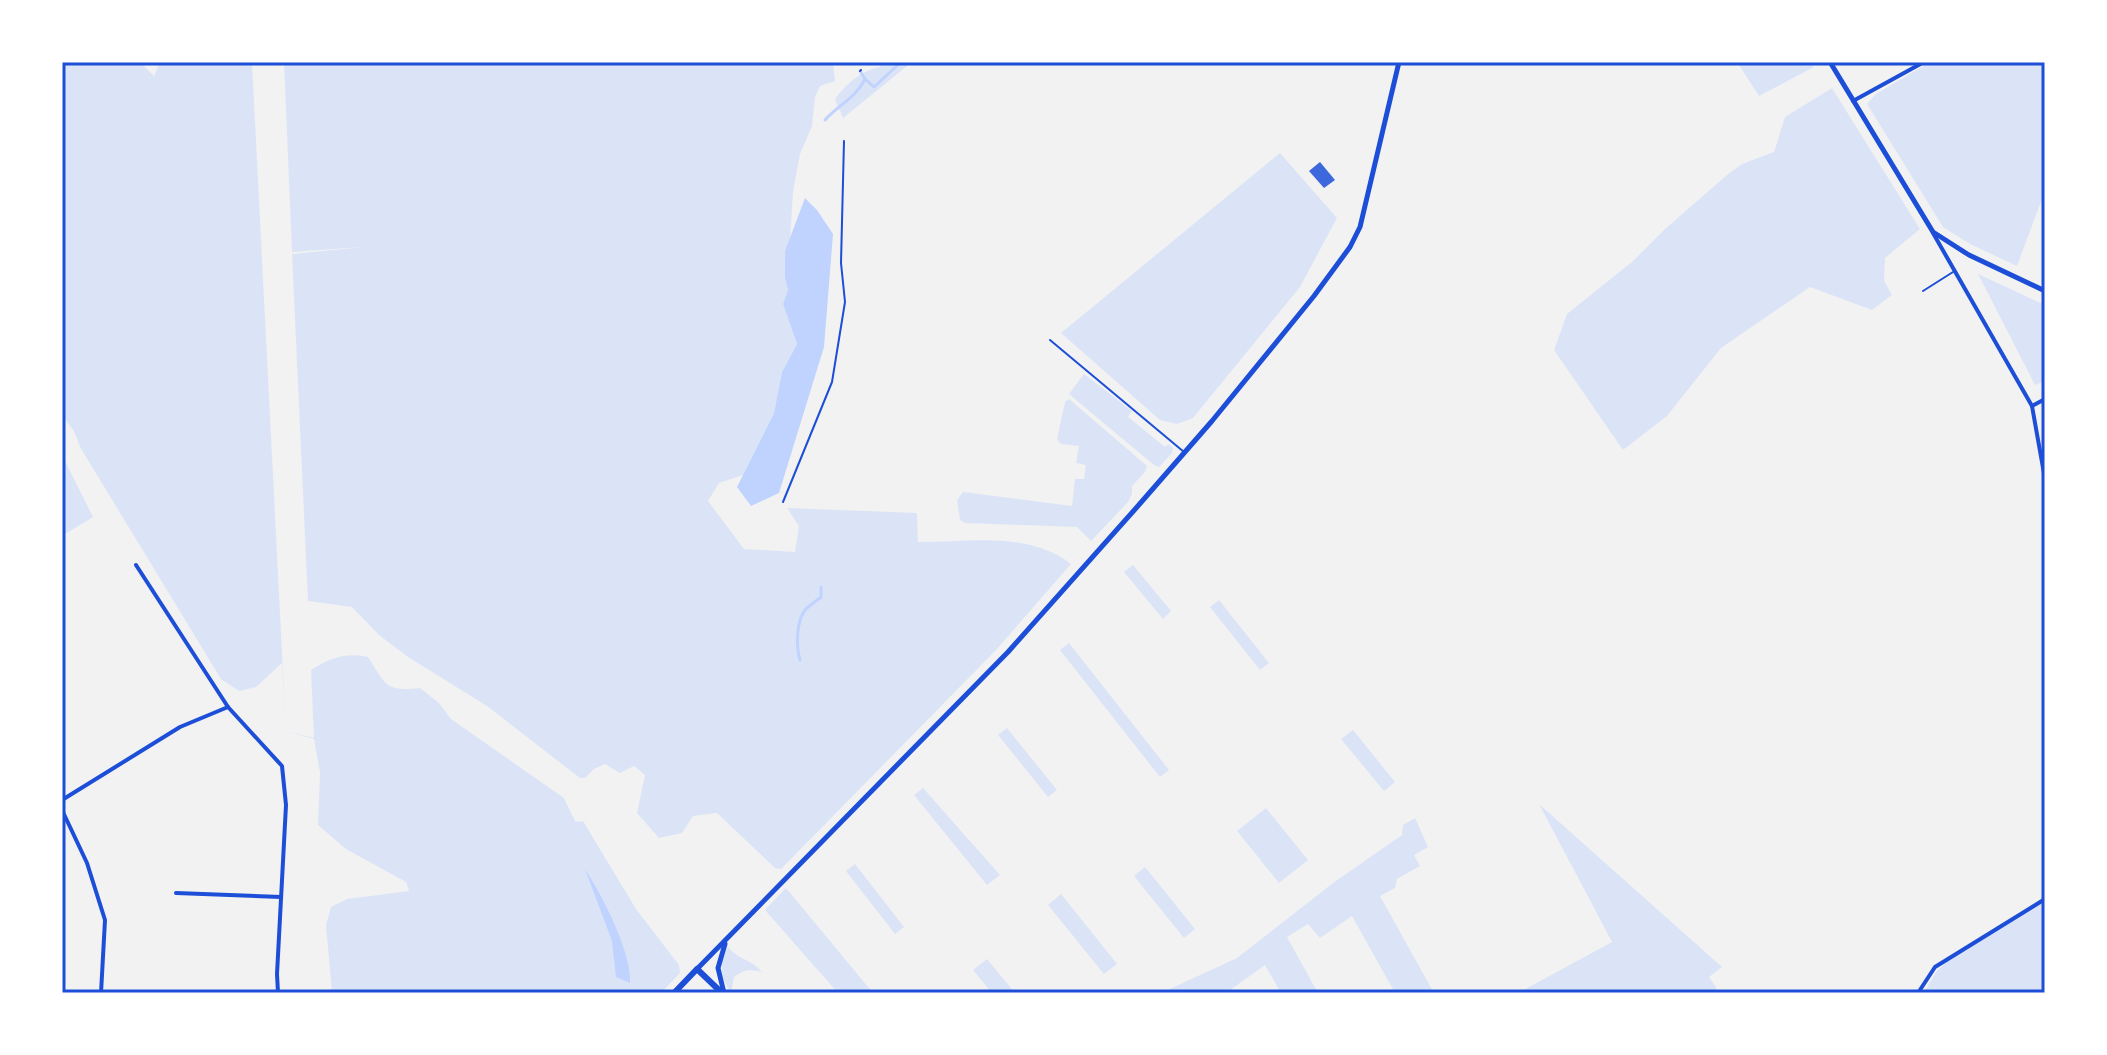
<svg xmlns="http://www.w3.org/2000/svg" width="2107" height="1055" font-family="Mulish,sans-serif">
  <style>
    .green { fill: #dbe4f7 }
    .water { fill: #bfd3fe }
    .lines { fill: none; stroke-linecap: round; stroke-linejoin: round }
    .stream { stroke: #bfd3fe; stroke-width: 3 }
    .building { fill: #3d67dc }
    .path { stroke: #1d4ed8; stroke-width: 2 }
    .service { stroke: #1d4ed8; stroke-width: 2 }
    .minor { stroke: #1d4ed8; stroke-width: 4 }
    .tertiary { stroke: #1d4ed8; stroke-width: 5 }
    .secondary { stroke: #1d4ed8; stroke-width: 6 }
    .neatline { fill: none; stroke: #1d4ed8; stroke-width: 3 }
  </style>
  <rect width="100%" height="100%" fill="#f2f2f2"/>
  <g class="green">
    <path d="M62 62H140L154 76 160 62H252L286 731 314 738 311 670C330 658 346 652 368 657 386 684 384 692 420 688L439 703 451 719 564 798 575 821 582 822 620 773 605 764 594 769 585 778H580L487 706 408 657 379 635 352 607 308 601 292 254 364 247 292 252 284 62H833L835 81 820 86 815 97 812 126 800 154 793 192 790 242 785 251V278L788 290 783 304 797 344 782 372 774 413 743 475 719 483 708 501 744 549 795 552 799 526 787 508 917 513 918 542C969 542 1029 531 1071 564L996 650 781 869 775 868 717 813 693 816 682 833 659 838 637 813 645 775 634 766 620 773 583 821 636 909 679 965 680 973 661 993H332L326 925 331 907 347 899 409 891 406 882 346 849 318 825 320 772 314 739 286 731 282 663 256 687 239 691 221 679 80 447 74 431 62 415Z"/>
    <path d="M882 62H912L843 118 835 99C846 84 862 70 880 67Z"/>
    <path d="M1737 62H1816L1812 68 1759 96Z"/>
    <path d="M1930 62H2045V191L2017 266 1970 244 1943 227 1867 104 1876 94Z"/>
    <path d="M1832 88 1920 229 1885 258 1884 281 1892 295 1872 310 1810 287 1721 348 1667 416 1623 450 1554 350 1567 314 1633 261 1665 229 1727 175 1742 164 1774 152 1785 117Z"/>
    <path d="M1280 153 1337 218 1300 287 1193 418 1177 424 1160 420 1061 333Z"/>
    <path d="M1978 274 2045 305V381L2035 385Z"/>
    <path d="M1084 374 1132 411 1128 417 1165 447 1169 444 1173 448 1172 453 1159 467 1154 465 1069 394Z"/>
    <path d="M1069 399 1147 466 1145 472 1132 486V494L1128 502 1091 541 1077 527 965 523 960 520 957 500 963 492 1072 506 1075 479H1084L1086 465 1076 463 1079 446 1061 444 1057 439 1065 402Z"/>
    <path d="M62 455 93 517 62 536Z"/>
    <path d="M1133 565 1171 611 1163 619 1124 572Z"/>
    <path d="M1219 600 1269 663 1260 670 1210 607Z"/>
    <path d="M1069 643 1169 770 1160 777 1060 650Z"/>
    <path d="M1007 728 1057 790 1048 797 998 735Z"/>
    <path d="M1353 730 1395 782 1384 791 1341 739Z"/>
    <path d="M923 788 1000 875 987 885 914 795Z"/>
    <path d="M1539 804 1722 967 1709 977 1716 987 1715 993H1518L1612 942Z"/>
    <path d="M1266 808 1308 860 1279 883 1237 831Z"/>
    <path d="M1415 818 1428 847 1414 855 1420 866 1397 879 1395 888 1380 896 1434 993H1395L1352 916 1320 938 1308 924 1287 937 1318 993H1281L1265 965 1226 993H1161L1237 958 1333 883 1402 835 1403 825Z"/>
    <path d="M855 864 904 927 895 934 846 871Z"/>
    <path d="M1145 867 1195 929 1184 938 1134 876Z"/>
    <path d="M786 888 873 993H838L765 910Z"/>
    <path d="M1061 894 1117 964 1104 974 1048 905Z"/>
    <path d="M2045 900V993H1924L1936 972 1947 961Z"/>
    <path d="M728 947C740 961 750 958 762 972 751 969 744 969 734 977L731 993C720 976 719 965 728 947Z"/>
    <path d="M987 959 1015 993H992L973 970Z"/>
  </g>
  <g class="water">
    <path d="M805 198 817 210 833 234 824 347 779 493 751 506 737 487 774 413 782 372 797 344 783 304 788 290 785 278V251Z"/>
    <path d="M585 869C602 895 632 953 630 983L616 977 612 941Z"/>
  </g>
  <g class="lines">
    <g class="stream">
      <path d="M865 79 874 87 901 62"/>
      <path d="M825 120C838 105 856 98 865 79L860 71"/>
      <path d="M800 660C796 646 796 620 806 609 810 605 816 601 821 597V587"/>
    </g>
  </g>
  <path class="building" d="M1320 162 1335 180 1324 188 1309 171Z"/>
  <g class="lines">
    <g class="path">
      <path d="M860 71 861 70"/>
      <path d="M783 502 832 382 845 302 841 263 844 141"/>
    </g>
    <g class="service">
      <path d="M1923 291 1953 272"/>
      <path d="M1050 340 1184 452"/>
    </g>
    <g class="minor">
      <path d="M1853 101 1924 62"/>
      <path d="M1933 233 2032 406 2045 479"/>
      <path d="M2032 406 2045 399"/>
      <path d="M136 565 228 707 282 766 286 805 277 974 278 993"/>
      <path d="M62 800 180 727 228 707"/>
      <path d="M62 810 87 863 105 920 101 993"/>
      <path d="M176 893 281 897"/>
      <path d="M1918 993 1935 967 2045 899"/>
    </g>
    <g class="tertiary">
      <path d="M1830 62 1933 232 1969 255 2045 291"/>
      <path d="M697 969 1008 652 1137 507 1212 421 1314 296 1350 247 1360 227 1399 62"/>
      <path d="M724 993 718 968 725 944"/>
    </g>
    <path class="secondary" d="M674 993 697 969 722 993"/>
  </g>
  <rect width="2107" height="1055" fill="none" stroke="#ffffff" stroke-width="128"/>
  <rect x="64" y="64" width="1979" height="927" class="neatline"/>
</svg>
